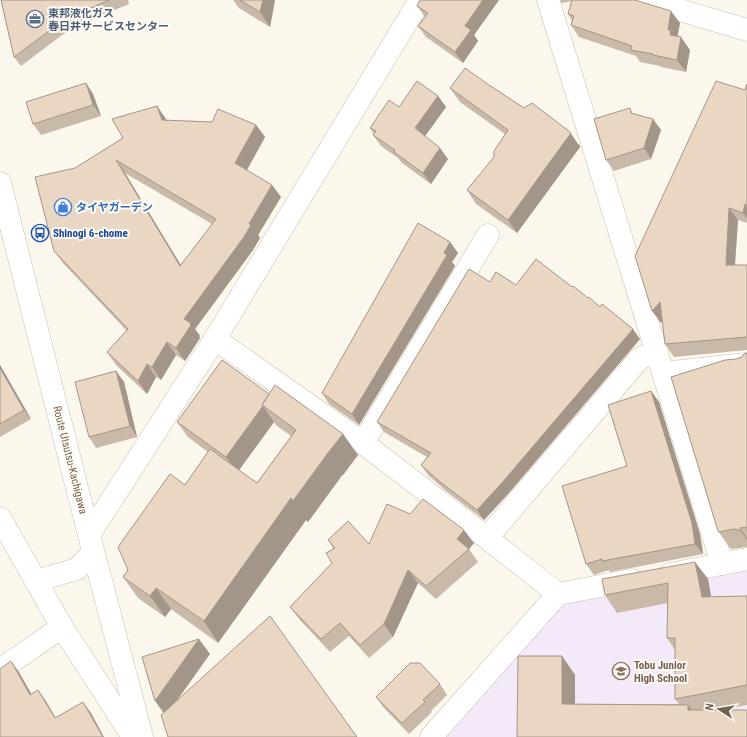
<svg xmlns="http://www.w3.org/2000/svg" width="747" height="737" font-family="'Roboto Condensed','Noto Sans JP',sans-serif">
  <style>
    .education { fill: #f4e9f8 }
    .lines { fill: none; stroke-linecap: round; stroke-linejoin: round }
    .minor-casing { stroke: #cbbfb1; stroke-width: 23 }
    .secondary-casing { stroke: #cdc0b0; stroke-width: 23 }
    .minor { stroke: #fff; stroke-width: 22 }
    .secondary { stroke: #fff; stroke-width: 22 }
    .wall { fill: #c8b9a8; fill-rule: evenodd }
    .shaded-wall { fill: #a39688 }
    .building { fill: #e9d7c3; stroke: #a39688; fill-rule: evenodd }
    .labels { text-anchor: middle; dominant-baseline: central; stroke-width: 4; stroke-linejoin: round; paint-order: stroke }
    .service-label { font-size: 11px; font-weight: bold; fill: #4e5e75; stroke: #fefbf4; text-anchor: start }
    .shop-label { font-size: 11px; font-weight: bold; fill: #366cbe; stroke: #fefbf4; text-anchor: start }
    .transit-label { font-size: 11px; font-weight: bold; fill: #164399; stroke: #fefbf4; text-anchor: start }
    .street-label { font-size: 11px; fill: #756352; stroke: #fefbf4 }
    .education-label { font-size: 11px; font-weight: bold; fill: #785e54; stroke: #fefbf4; text-anchor: start }
  </style>
  <rect width="100%" height="100%" fill="#fbf7ed"/>
  <path class="education" d="M747 569V737H435L554 604Z"/>
  <g class="lines">
    <defs>
      <g id="minor">
        <path d="M548 0 722 564"/>
        <path d="M646 0 747 30"/>
        <path d="M215 339 363 443 487 538 558 594 632 580"/>
        <path d="M663 373 747 364"/>
        <path d="M363 443 488 235"/>
        <path d="M0 518 62 627 133 737"/>
        <path d="M89 535 215 339 420 0"/>
        <path d="M487 538 640 358 657 352"/>
        <path d="M670 574 747 559"/>
        <path d="M36 581 77 569 93 552"/>
        <path d="M0 670 62 627"/>
        <path d="M431 737 558 594"/>
      </g>
      <path id="secondary" d="M0 183 89 535 142 737"/>
    </defs>
    <use href="#minor" class="minor-casing"/>
    <use href="#secondary" class="secondary-casing"/>
    <use href="#minor" class="minor"/>
    <use href="#secondary" class="secondary"/>
  </g>
  <g class="wall">
    <path d="M1 0H128L129 4 70 29 21 66 14 57Z"/>
    <path d="M233 0H275L270 27 239 8Z"/>
    <path d="M499 0 474 35 478 41 463 63 426 37 418 26 425 17 417 6Z"/>
    <path d="M560 0H635L680 23 677 37 690 50 686 72 661 67 660 66 640 62 636 56 579 37 571 25 572 21 568 14 572 1 562 3Z"/>
    <path d="M86 83 93 94 101 116 41 135 33 124Z"/>
    <path d="M747 84V223L738 220 735 265H747V350L674 357 665 344 662 321 661 323Z"/>
    <path d="M489 85 580 145V147L517 233 476 204 467 190 494 157 505 134 460 102 450 88Z"/>
    <path d="M438 96 446 107 425 136 448 159 431 184 402 163 398 158 381 146 373 135 374 134 370 128 399 107Z"/>
    <path d="M157 106 166 120 256 125 265 137 247 170 272 185 281 197 258 235 260 238 253 250 195 329 200 336 199 337 200 338 185 361 176 355 161 380 156 377 147 394 116 365 107 352 127 331 63 263 54 251 75 168 123 138ZM125 173 212 224 181 265Z"/>
    <path d="M630 108 633 114 653 119 661 130 651 159 614 171 606 160Z"/>
    <path d="M450 242 458 253 452 262 455 266 359 425 329 404 322 393Z"/>
    <path d="M490 282 516 285 588 298 640 339 508 494 484 520 446 491 428 475 421 465 427 457 384 432 377 422Z"/>
    <path d="M747 353V547L732 549 730 548 718 531 736 359 742 357Z"/>
    <path d="M0 365 31 419 0 437Z"/>
    <path d="M116 371 124 382 137 437 96 448 89 437Z"/>
    <path d="M651 391 659 402 700 534 703 554 610 572 609 570 594 575 586 564 627 466Z"/>
    <path d="M269 394 343 434 358 455 343 475V474L308 522 306 520 218 643 171 609 165 617 138 598 123 577 185 485 208 452 188 437 177 422ZM274 422 277 426 291 436 257 483 239 470Z"/>
    <path d="M328 540 369 544 474 543 469 549 478 562 436 599 418 583 393 637 369 658 349 636 330 652 300 620 290 607 332 563 333 548Z"/>
    <path d="M695 562 708 579 711 597 747 596V705L719 710 517 737 562 656 575 675V704H679L675 699V650L667 638 668 603 617 613 605 595Z"/>
    <path d="M440 684 447 695 431 711 432 712 409 734 384 708 376 697Z"/>
  </g>
  <g class="shaded-wall">
    <path d="M263 0H275L270 27 260 12Z"/>
    <path d="M483 0H499L474 35 478 41 463 63 455 52 465 26Z"/>
    <path d="M671 11 680 23 677 39 670 35 668 30Z"/>
    <path d="M681 37 690 50 686 72 677 60Z"/>
    <path d="M86 83 93 94 101 116 93 105Z"/>
    <path d="M438 96 446 107 423 139 415 128Z"/>
    <path d="M157 106 166 119 170 133 162 120Z"/>
    <path d="M653 119 661 130 651 159 644 148Z"/>
    <path d="M256 125 265 137 244 175 235 163Z"/>
    <path d="M570 132 580 147 517 233 508 220Z"/>
    <path d="M440 148 448 159 431 184 423 173Z"/>
    <path d="M116 160 125 173 189 279 180 266Z"/>
    <path d="M272 185 281 197 258 235 260 238 253 250 195 329 200 336 199 337 200 338 185 361 176 348 184 319 249 224Z"/>
    <path d="M745 204 747 207V218L743 213Z"/>
    <path d="M729 208 738 220 734 277 726 265Z"/>
    <path d="M450 242 458 253 452 262 455 266 359 425 352 414Z"/>
    <path d="M660 302 668 314 661 323 652 311Z"/>
    <path d="M633 329 640 339 508 494 484 520 477 510Z"/>
    <path d="M167 342 176 355 161 380 152 367Z"/>
    <path d="M147 364 156 377 147 394 138 381Z"/>
    <path d="M0 365 31 419 24 410 0 368Z"/>
    <path d="M116 371 124 382 137 437 130 426Z"/>
    <path d="M651 391 659 402 700 534 703 554 695 544Z"/>
    <path d="M263 406 274 422 237 473 226 457Z"/>
    <path d="M343 434 358 455 343 475 328 453Z"/>
    <path d="M328 453 343 474 308 522 306 520 218 643 204 621 291 498Z"/>
    <path d="M740 528 747 538V540L741 531Z"/>
    <path d="M464 530 474 543 469 549 457 539Z"/>
    <path d="M695 562 708 579 714 614 702 597Z"/>
    <path d="M408 570 418 583 393 637 384 624Z"/>
    <path d="M156 588 171 609 165 617 150 596Z"/>
    <path d="M199 639 210 654 166 716 155 701Z"/>
    <path d="M562 656 575 675V723L562 704Z"/>
    <path d="M11 661 19 672 38 706 30 695Z"/>
    <path d="M38 690 46 701 62 729 55 718Z"/>
    <path d="M83 702 91 713 104 737H103Z"/>
    <path d="M688 705 701 723 688 710Z"/>
  </g>
  <g class="building">
    <path d="M1 0H109L64 20 14 57Z"/>
    <path d="M240 0H263L260 12Z"/>
    <path d="M420 0H483L465 26 471 30 455 52 418 26 428 13 417 6Z"/>
    <path d="M572 0H635L671 11 668 30H671L670 35 681 37 677 60 653 55V54L631 50 632 46 571 25 574 16 568 14Z"/>
    <path d="M465 68 489 85 524 108 532 103 570 132 571 133 508 220 467 190 494 157V151L508 130 450 88Z"/>
    <path d="M417 81 438 96 415 128 440 148 423 173 394 152 395 150 373 135 376 131 370 128 389 100 399 107Z"/>
    <path d="M716 81 745 90 747 84V205L745 204 743 213 729 208 726 265H747V337L665 344 660 302 652 311 635 256Z"/>
    <path d="M86 83 93 105 33 124 26 102Z"/>
    <path d="M157 106 162 120 212 122 218 109 256 125 235 163 272 185 249 224 251 225 244 237 184 319 191 323 190 324 191 325 176 348 167 342 152 367 147 364 138 381 107 352 128 329 54 251 35 177 75 168 123 138 112 119ZM116 160 216 219 180 266Z"/>
    <path d="M630 108 631 113 653 119 644 148 606 160 594 119Z"/>
    <path d="M418 223 450 242 444 253 447 255 352 414 322 393Z"/>
    <path d="M536 259 572 287 573 286 588 298 589 297 600 307 602 304 633 329 501 484 477 510 439 481 421 465 431 453 377 422 469 269 490 282 496 272 516 285Z"/>
    <path d="M747 353V527L740 528 741 531 739 530 733 529 720 532 718 531 671 377 725 360 736 359 742 357 744 354Z"/>
    <path d="M222 360 269 394 262 405 263 406 226 457 177 422Z"/>
    <path d="M0 368 24 410 0 424Z"/>
    <path d="M116 371 130 426 89 437 75 382Z"/>
    <path d="M275 385 343 434 328 453 293 501 291 498 204 621 156 588 150 596 123 577 128 570 118 547 170 474 185 485 210 449 257 483 296 430 262 405Z"/>
    <path d="M651 391 692 523 695 544 602 561V559L586 564 562 486 627 466 608 405Z"/>
    <path d="M423 499 464 530 457 539 469 549 426 586 408 570 384 624 360 645 340 623 321 639 290 607 332 563 326 553 335 548 328 540 348 521 369 544 387 504 410 514Z"/>
    <path d="M695 562 702 597 747 596V685L675 699V638H667L668 583 605 595 602 579Z"/>
    <path d="M270 616 357 737H168L161 715Z"/>
    <path d="M199 639 155 701 142 657Z"/>
    <path d="M518 656H562V704L688 705V710H747V737H517Z"/>
    <path d="M11 661 30 695 38 690 55 718 83 702 103 737H0V669Z"/>
    <path d="M410 663H420L440 684 423 700 425 702 402 723 376 697Z"/>
  </g>
  <defs>
    <symbol id="office-ring" viewBox="-11 -11 22 22"><circle r="9.5" fill="#fefbf4" stroke="#5c6f8a" stroke-width="1.5"/><path d="M-6-3h4V-5.5h4V-3h4V5H-6ZM-1-4.5V-3h2v-1.5ZM-6 0V1H6V0Z" fill="#5c6f8a"/></symbol>
    <symbol id="shop-ring" viewBox="-11 -11 22 22"><circle r="9.5" fill="#fefbf4" stroke="#3f7fe0" stroke-width="1.5"/><path d="M-5-2.5h2.3a2.7 3.5 0 0 1 5.4 0H5L5.5 6h-11ZM-1.5-2.5h3a1.5 2.3 0 0 0-3 0Z" fill="#3f7fe0"/></symbol>
    <symbol id="bus-ring" viewBox="-11 -11 22 22"><circle r="9.5" fill="#fefbf4" stroke="#1a4fb4" stroke-width="1.5"/><path d="M-5-6H5V4H4V6H2V4H-2V6H-4V4H-5ZM-3.5-4V0h7V-4ZM-3.5 1.2v1.5H-2V1.2ZM2 1.2v1.5H3.5V1.2Z" fill="#1a4fb4"/></symbol>
    <symbol id="school-ring" viewBox="-11 -11 22 22"><circle r="9.5" fill="#fefbf4" stroke="#8d6e63" stroke-width="1.5"/><path d="M0-5L7-2L0 1L-7-2ZM-4 1L0 2.5L4 1V4Q0 6-4 4Z" fill="#8d6e63"/></symbol>
  </defs>
  <g fill-rule="evenodd">
    <use href="#office-ring" x="25" y="9" width="20" height="20"/>
    <use href="#shop-ring" x="53" y="197" width="20" height="20"/>
    <use href="#bus-ring" x="30" y="223" width="20" height="20"/>
    <use href="#school-ring" x="611" y="661" width="20" height="20"/>
  </g>
  <g class="labels">
    <g class="service-label">
      <text x="48" y="13">東邦液化ガス<tspan x="48" dy="13">春日井サービスセンター</tspan></text>
    </g>
    <g class="shop-label">
      <text x="76" y="207">タイヤガーデン</text>
    </g>
    <g class="transit-label">
      <text x="53" y="233">Shinogi 6-chome</text>
    </g>
    <g class="street-label">
      <text transform="translate(70 460) rotate(76)">Route Utsutsu-Kachigawa</text>
    </g>
    <g class="education-label">
      <text x="634" y="665">Tobu Junior<tspan x="634" dy="13">High School</tspan></text>
    </g>
  </g>
  <g transform="translate(719 709) rotate(282)" stroke="#fefbf4" stroke-width="3" paint-order="stroke">
  <path d="M0-3L7 15L0 10L-7 15Z" fill="#756352"/>
  <text y="-6" font-size="11" font-weight="bold" text-anchor="middle" fill="#756352">N</text>
  </g>
</svg>
